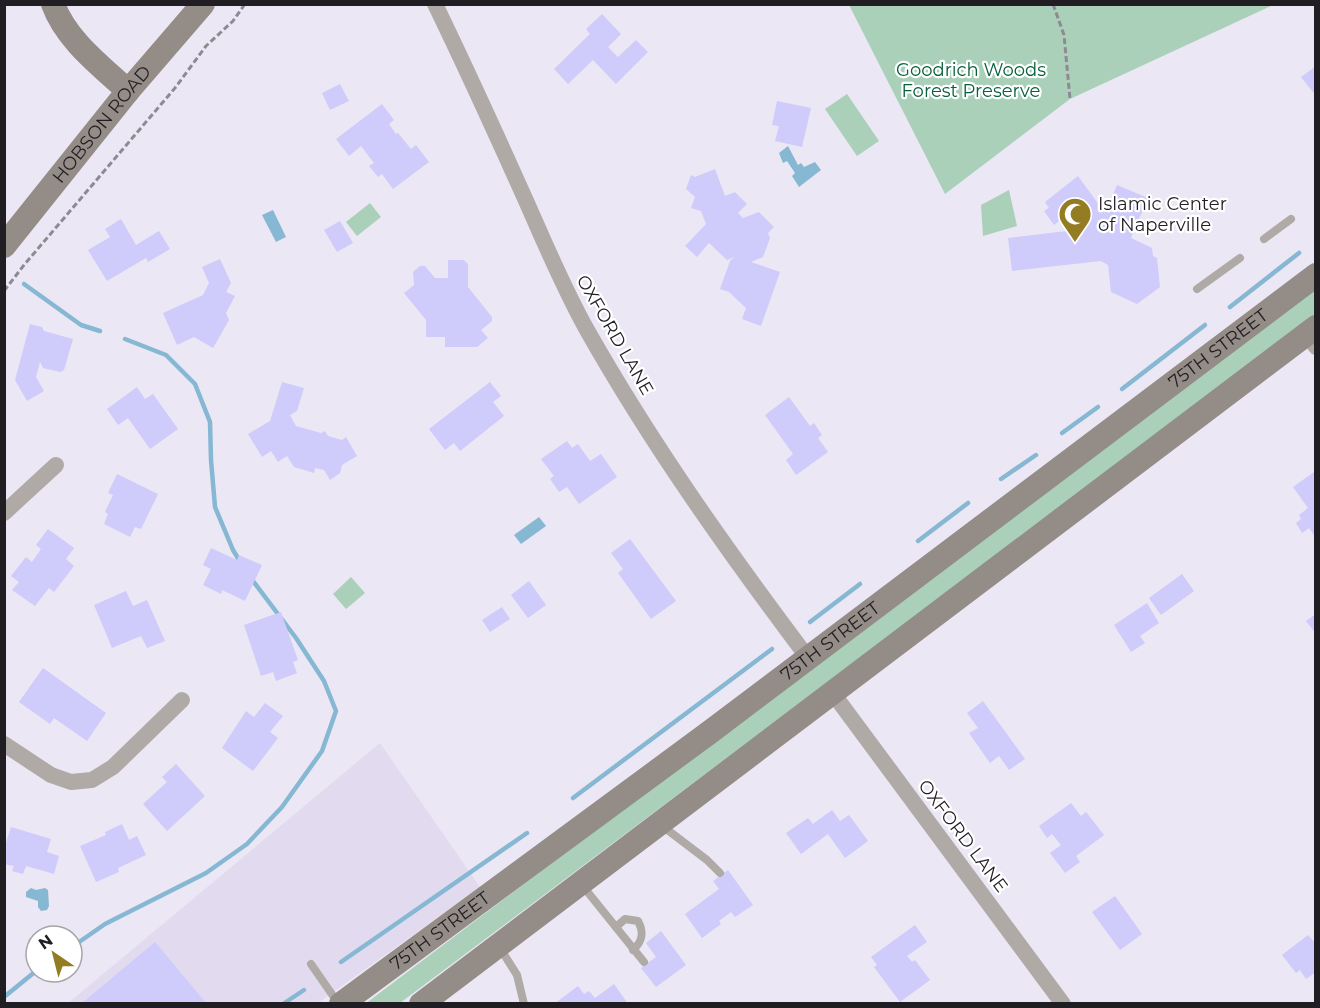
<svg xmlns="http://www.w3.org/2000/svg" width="1320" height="1008" font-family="Montserrat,sans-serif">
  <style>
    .built { fill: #e2dbef }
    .green { fill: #aad0ba }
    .water { fill: #86b7d3 }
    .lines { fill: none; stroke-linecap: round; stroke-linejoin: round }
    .stream { stroke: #86b7d3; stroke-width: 4.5 }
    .building { fill: #cfcbfb }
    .path { stroke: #8e8a94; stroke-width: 3; stroke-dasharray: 6 3; stroke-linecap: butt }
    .lane { stroke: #b0aaa7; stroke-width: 8 }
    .street { stroke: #b0aaa7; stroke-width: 16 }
    .secondary { stroke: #948c86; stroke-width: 24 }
    .labels { text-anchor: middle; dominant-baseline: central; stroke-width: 4.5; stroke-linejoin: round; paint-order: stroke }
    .park-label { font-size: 18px; fill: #07603e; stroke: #fff }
    .street-label { font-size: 18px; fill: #201e23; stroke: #fff }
    .poi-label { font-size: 18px; fill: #201e23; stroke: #fff; text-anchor: start }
  </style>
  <rect width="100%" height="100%" fill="#ece7f4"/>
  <path class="built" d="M380 743 480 887 318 1003 67 1004Z"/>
  <g class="green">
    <path d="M849 5H1273L1070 99 945 194Z"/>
    <path d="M847 94 879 141 857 156 825 109Z"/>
    <path d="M1009 190 1017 226 983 236 981 205Z"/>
    <path d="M370 203 381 217 357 236 346 222Z"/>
    <path d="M1315 287V316L400 1003 365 1004Z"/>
    <path d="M351 577 365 593 346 609 333 594Z"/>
  </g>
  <g class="water">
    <path d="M788 146 798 165 801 163 804 167 815 162 821 170 799 187 792 176 795 173 787 161 783 163 779 153Z"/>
    <path d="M273 210 286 237 276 242 262 215Z"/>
    <path d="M539 517 546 526 521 544 514 535Z"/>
    <path d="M31 888 36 890 45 888 48 890 49 906 47 910 41 911 38 907V901L26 897V892Z"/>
  </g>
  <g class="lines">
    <g class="stream">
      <path d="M24 284 81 325 100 331"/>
      <path d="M1230 307 1299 253"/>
      <path d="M125 339 166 355 195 384 210 422 211 460 215 507 233 550 241 563"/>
      <path d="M1122 389 1205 325"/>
      <path d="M1062 433 1098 407"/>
      <path d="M1001 479 1036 455"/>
      <path d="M918 541 968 503"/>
      <path d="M810 622 860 584"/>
      <path d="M573 798 772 649"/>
      <path d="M72 947 105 924 206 873 247 844 282 807 322 751 336 711 324 681 296 638 250 577"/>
      <path d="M341 962 527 833"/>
      <path d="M4 997 36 971"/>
      <path d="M283 1004 304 990"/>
    </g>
  </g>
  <g class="building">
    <path d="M602 14 621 34 608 47 618 57 636 40 648 52 616 84 593 60 568 84 554 69 590 34 586 29Z"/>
    <path d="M1316 66V96L1301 77Z"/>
    <path d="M340 84 349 101 330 110 322 93Z"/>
    <path d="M777 101 811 108 802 147 775 141 779 126 772 125Z"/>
    <path d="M382 104 394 120 389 124 396 134 398 133 411 149 416 145 429 162 393 189 382 174 378 177 369 166 374 163 361 146 349 156 336 139Z"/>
    <path d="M715 169 725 196 735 192 747 204 738 213 743 218 759 212 774 227 768 233 770 238 763 257 751 262 780 272 761 326 742 319 746 308 729 292 720 289 730 261 734 257 727 260 709 243 697 257 685 246 706 224 701 211 691 208 695 197 686 189 691 175 695 177Z"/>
    <path d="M1078 176 1105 213 1117 185 1148 198 1131 238 1152 248 1153 256 1157 258 1160 287 1137 304 1111 292 1108 265 1101 261 1012 271 1008 238 1084 229 1072 216 1061 224 1059 221 1054 225 1044 211 1049 208 1045 202Z"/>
    <path d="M121 219 136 245 159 231 170 249 148 262 146 258 107 281 88 250 110 237 105 229Z"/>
    <path d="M340 221 353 243 337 252 324 230Z"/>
    <path d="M220 259 231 283 226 292 235 296 226 313 229 320 213 348 194 337 177 345 163 313 203 295 209 283 202 267Z"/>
    <path d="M448 260H464L468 264V287L492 317V321L481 330 488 338 477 347H445V337H426V320L404 293 414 285 413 272 420 266H425L435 278H448Z"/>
    <path d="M30 324 42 327 44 331 73 339 64 370 60 372 43 368 40 362 36 377 44 391 27 401 15 380Z"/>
    <path d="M282 382 304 388 297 411 290 415 296 426 321 433 325 431 328 436 342 440 346 437 357 456 342 465 340 473 330 480 324 470 315 468 314 473 294 467 287 456 278 462 271 451 262 457 248 434 270 421Z"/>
    <path d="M490 382 501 396 493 402 504 416 460 451 454 443 445 450 429 429Z"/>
    <path d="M137 387 145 399 153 394 178 429 150 449 128 418 118 425 107 409Z"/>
    <path d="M789 397 810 426 814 423 822 435 818 438 828 452 796 475 786 460 793 454 765 415Z"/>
    <path d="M567 441 572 448 578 444 590 461 601 454 617 477 579 504 567 487 559 492 550 479 554 476 541 459Z"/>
    <path d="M1314 472 1316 475V538L1309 528 1302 533 1296 523 1301 519 1299 515 1308 508 1293 487Z"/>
    <path d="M117 474 158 494 141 529 135 527 130 537 104 524 108 514 105 512 113 495 108 493Z"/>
    <path d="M48 529 74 548 66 559 74 566 54 592 49 588 35 606 12 590 19 582 11 576 26 557 32 562 41 549 36 545Z"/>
    <path d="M630 539 676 601 651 619 618 573 623 569 611 553Z"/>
    <path d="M211 548 237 560 239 555 262 565 245 601 222 590 221 594 203 585 211 569 203 565Z"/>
    <path d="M1182 574 1194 591 1161 615 1149 598Z"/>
    <path d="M529 581 546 605 528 618 511 595Z"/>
    <path d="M126 591 133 606 147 600 165 641 147 648 141 636 112 648 94 605Z"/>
    <path d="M1147 603 1159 623 1140 636 1145 643 1131 652 1114 625Z"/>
    <path d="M502 607 510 619 490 632 482 620Z"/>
    <path d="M281 612 298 660 293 662 297 673 276 681 273 672 261 676 244 625Z"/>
    <path d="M1316 614V634L1306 621Z"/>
    <path d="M43 668 106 713 87 741 54 718 50 724 19 702Z"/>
    <path d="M983 701 1025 759 1009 770 999 756 990 763 969 733 978 728 967 713Z"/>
    <path d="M265 703 283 716 270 732 278 738 253 771 222 748 246 711 254 717Z"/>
    <path d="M176 764 205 796 167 831 143 804 167 782 162 777Z"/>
    <path d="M1071 803 1081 816 1086 812 1104 835 1076 856 1080 862 1065 873 1050 853 1061 845 1052 834 1047 838 1039 826Z"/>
    <path d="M832 810 840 821 849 815 868 841 845 858 828 834 801 854 786 833 808 818 813 824Z"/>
    <path d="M122 824 129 840 137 836 146 855 118 868 119 872 96 882 80 846 106 835 105 832Z"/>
    <path d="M11 827 51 839 47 852 59 856 54 874 26 866 23 874 12 871 14 866 4 864V849Z"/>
    <path d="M728 870 753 905 735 917 731 912 719 921 721 924 702 938 685 914 719 889 713 881Z"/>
    <path d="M1115 896 1142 934 1120 950 1092 912Z"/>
    <path d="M915 925 927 942 907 956 912 962 915 960 930 980 900 1002 874 967 877 965 871 957Z"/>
    <path d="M661 931 686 965 656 987 641 968 656 957 646 943Z"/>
    <path d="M1308 935 1316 944V972L1306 979 1300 970 1296 973 1282 955Z"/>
    <path d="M155 942 207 1004H81Z"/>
    <path d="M614 984 628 1004H554L578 986 584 994 589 991 595 998Z"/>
  </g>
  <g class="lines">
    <g class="path">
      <path d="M1053 4 1064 35 1070 99"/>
      <path d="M4 291 24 265 175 88 206 46 233 21 245 4"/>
    </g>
    <g class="lane">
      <path d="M1264 239 1291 219"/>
      <path d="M1197 289 1240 258"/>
      <path d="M661 825 707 860 720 873"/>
      <path d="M582 885 644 962"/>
      <path d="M616 927 625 919 638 921C644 932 643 941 633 950"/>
      <path d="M500 948 517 975 524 1004"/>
      <path d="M311 964 338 1003"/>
    </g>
    <g class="street">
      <path d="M435 4C467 70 497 136 527 203 546 246 564 289 587 330 652 445 729 553 808 658"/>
      <path d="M1307 334 1316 347"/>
      <path d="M4 513 56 465"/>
      <path d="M832 692 1063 1004"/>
      <path d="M4 744 51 775 71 782 92 780 113 767 182 700"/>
    </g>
    <g class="secondary">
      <path d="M53 4C66 40 101 66 128 91"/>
      <path id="s1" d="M4 246 128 91 203 4"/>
      <path id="s2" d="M341 1004 710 732 1316 275"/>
      <path d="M421 1004 1316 327"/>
    </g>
  </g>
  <defs>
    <symbol id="mosque-pin" viewBox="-11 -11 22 30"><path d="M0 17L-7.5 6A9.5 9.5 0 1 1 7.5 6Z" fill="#947c23" stroke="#fff"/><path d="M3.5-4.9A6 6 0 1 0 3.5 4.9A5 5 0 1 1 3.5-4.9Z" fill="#fff"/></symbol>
  </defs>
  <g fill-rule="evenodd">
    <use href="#mosque-pin" x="1056" y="195" width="38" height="52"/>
  </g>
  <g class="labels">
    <g class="park-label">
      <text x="971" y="70">Goodrich Woods<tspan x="971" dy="21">Forest Preserve</tspan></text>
    </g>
    <g class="street-label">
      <text stroke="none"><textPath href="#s1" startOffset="156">HOBSON ROAD</textPath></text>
      <text transform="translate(615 335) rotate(60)">OXFORD LANE</text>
      <text stroke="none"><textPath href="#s2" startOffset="1095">75TH STREET</textPath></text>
      <text stroke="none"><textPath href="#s2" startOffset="609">75TH STREET</textPath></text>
      <text transform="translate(963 836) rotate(53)">OXFORD LANE</text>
      <text stroke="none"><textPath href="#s2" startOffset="123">75TH STREET</textPath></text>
    </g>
    <g class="poi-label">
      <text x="1098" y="204">Islamic Center<tspan x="1098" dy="21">of Naperville</tspan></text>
    </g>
  </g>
  <rect width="1320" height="1008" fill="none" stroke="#201e23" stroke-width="12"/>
  <g transform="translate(54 954) rotate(325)"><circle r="28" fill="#ffffff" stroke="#a6a5a7" stroke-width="1.5"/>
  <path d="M0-4.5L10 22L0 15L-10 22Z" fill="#947c23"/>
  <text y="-9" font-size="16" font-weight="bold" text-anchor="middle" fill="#201e23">N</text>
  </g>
</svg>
